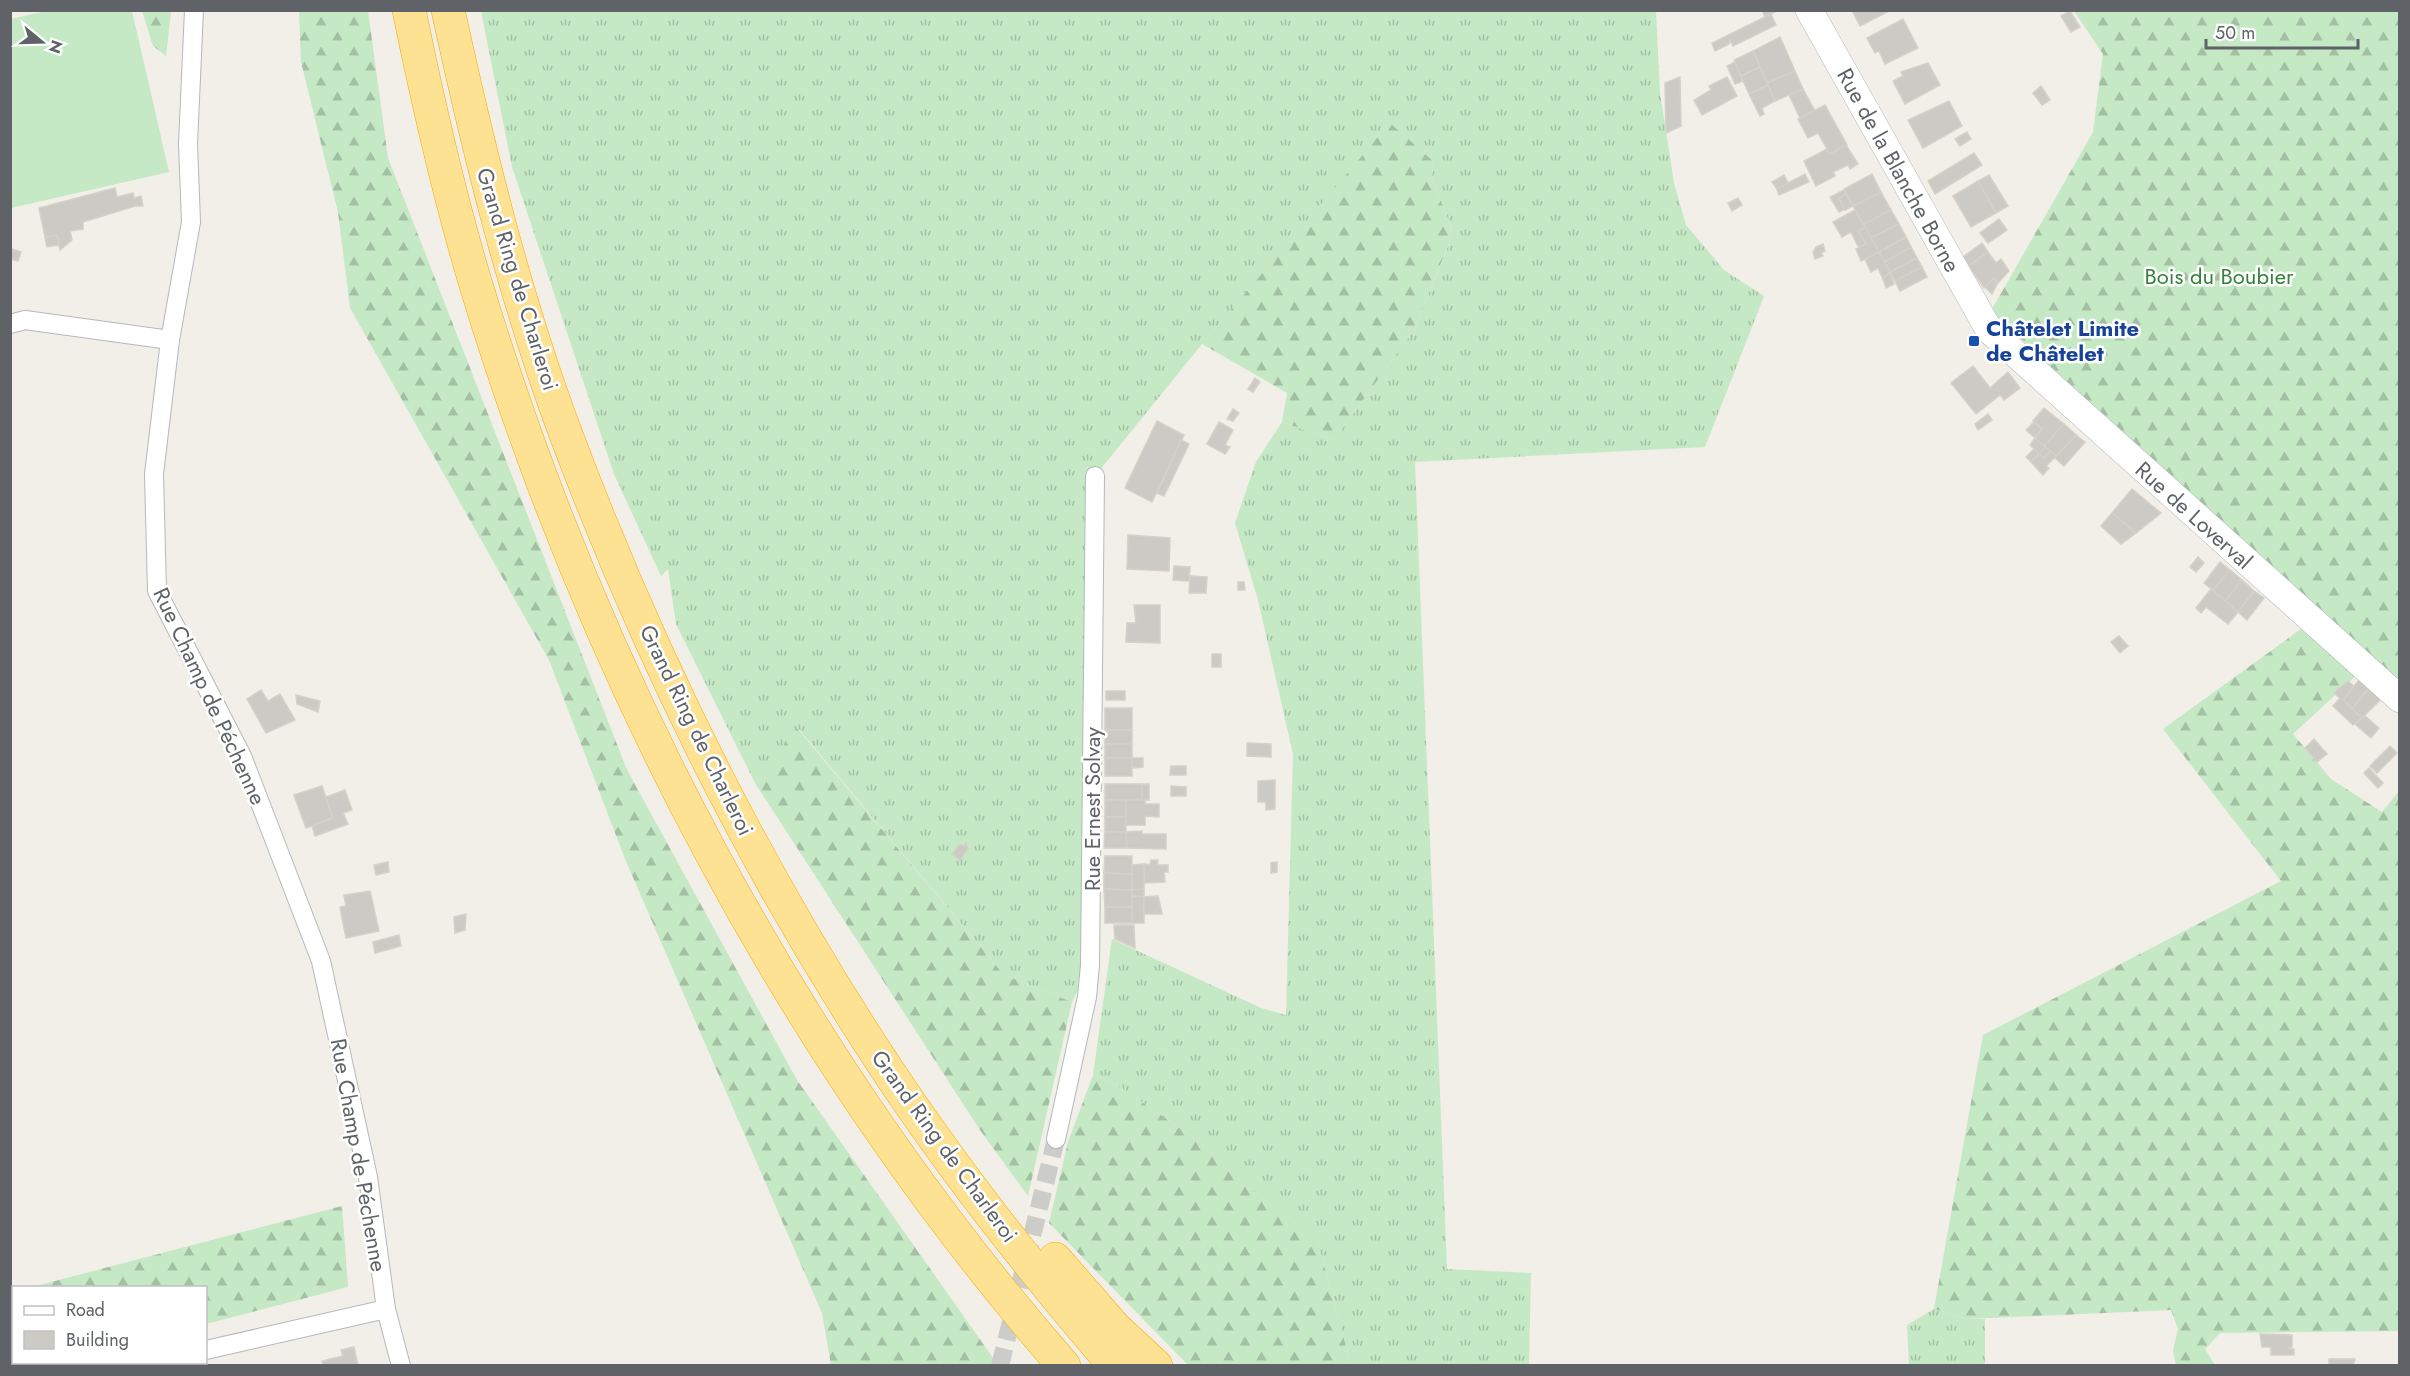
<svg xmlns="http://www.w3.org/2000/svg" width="2410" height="1376" font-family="Jost,sans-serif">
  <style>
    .grass { fill: url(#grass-tufts) }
    .forest { fill: url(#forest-firs) }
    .pitch { fill: #c5e8c5 }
    .building { fill: #cccac5; stroke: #d6d1c6; stroke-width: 1.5 }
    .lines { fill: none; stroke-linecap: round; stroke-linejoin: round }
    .street-tunnel { stroke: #ccccc8; stroke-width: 18; stroke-dasharray: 18 9; stroke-linecap: butt }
    .street-casing { stroke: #b5b8bc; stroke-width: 20 }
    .secondary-casing { stroke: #b6babf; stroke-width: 28 }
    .highway-casing { stroke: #f9ab00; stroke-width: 34 }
    .street { stroke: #fff; stroke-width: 18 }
    .secondary { stroke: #fff; stroke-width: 27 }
    .highway { stroke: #fde293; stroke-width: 33 }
    .transit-dot { fill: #1a4fb4; stroke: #fff; stroke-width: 2 }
    .labels { text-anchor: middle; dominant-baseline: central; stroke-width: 5; stroke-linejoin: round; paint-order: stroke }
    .street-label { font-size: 22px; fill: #5f6368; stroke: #fff }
    .park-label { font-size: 22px; fill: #348238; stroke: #fff }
    .transit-label { font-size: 22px; font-weight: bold; fill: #164399; stroke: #fff; text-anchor: start }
  </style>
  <defs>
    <pattern id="grass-tufts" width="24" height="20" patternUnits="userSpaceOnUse" patternTransform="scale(1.5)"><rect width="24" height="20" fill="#c5e8c5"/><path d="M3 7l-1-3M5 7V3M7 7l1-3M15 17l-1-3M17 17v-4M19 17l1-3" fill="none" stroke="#a3c0a4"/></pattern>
    <pattern id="forest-firs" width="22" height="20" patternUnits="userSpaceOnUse" patternTransform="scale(1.5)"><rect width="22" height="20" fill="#c5e8c5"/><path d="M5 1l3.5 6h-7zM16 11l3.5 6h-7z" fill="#a3c0a4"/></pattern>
  </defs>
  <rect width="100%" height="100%" fill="#f1efe8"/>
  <g class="grass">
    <path d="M481 11H1656L1660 93 1674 183 1686 225 1724 270 1764 296 1705 447 1415 462 1447 1269 1531 1273 1529 1365H1351L1317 1239 1245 1185 1200 1142 1117 1085 1093 1075 1112 939 1261 1008 1286 1015 1293 754 1258 600 1235 523 1256 462 1282 422 1334 440 1414 330 1449 244 1451 226 1432 179 1433 161 1390 124 1202 344 1095 476 1085 472 1084 728 1090 965 1072 1002 1004 975 798 728 755 783 676 624 668 569 661 576 614 474 512 167Z"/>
    <path d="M1934 1309 1968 1319H1985V1365H1909L1907 1325Z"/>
  </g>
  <g class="forest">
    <path d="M142 11H171L166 56 153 46Z"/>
    <path d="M299 11H368L388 158 627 770 797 1080 998 1365H831L822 1313 625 859 549 660 350 308 338 212 301 62Z"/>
    <path d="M2074 11H2399V683L2254 555 1991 311 2093 132 2103 54Z"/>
    <path d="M1390 123 1433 161 1432 179 1451 226 1449 243 1414 330 1334 440 1282 422 1287 393 1202 344Z"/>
    <path d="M2301 629 2359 673 2293 734 2331 779 2382 812 2399 791V1331L2220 1333 2205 1349 2215 1365 2176 1366 2173 1350 2178 1329 2171 1310 1968 1319 1934 1309 1983 1035 2281 881 2163 729Z"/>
    <path d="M797 728 1004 975 1072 1002 1028 1196 980 1130 755 783Z"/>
    <path d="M1093 1075 1117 1085 1200 1142 1245 1185 1317 1239 1351 1365H1188L1049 1223 1068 1142Z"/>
    <path d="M342 1206 348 1287 206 1324V1288L32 1287Z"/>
    <path d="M13 1292 14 1362 52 1363 41 1365H11L10 1293Z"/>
  </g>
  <path class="pitch" d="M50 10 132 11 169 172 11 208V19Z"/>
  <g class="building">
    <path d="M1762 10H1779L1765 17Z"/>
    <path d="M1852 10H1891L1860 26Z"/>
    <path d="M2070 11 2080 27 2071 32 2061 16Z"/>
    <path d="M1771 14 1776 25 1733 46 1730 40 1729 44 1715 51 1712 43Z"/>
    <path d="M1903 19 1918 48 1885 64 1879 51 1875 53 1867 38Z"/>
    <path d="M1780 37 1795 71 1767 83 1753 51Z"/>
    <path d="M1753 51 1760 67 1741 76 1734 60Z"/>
    <path d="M1735 62 1743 81 1735 84 1727 66Z"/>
    <path d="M1928 63 1940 85 1905 104 1893 81 1903 76 1901 72Z"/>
    <path d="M1760 67 1768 85 1749 94 1741 76Z"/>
    <path d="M1795 71 1803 89 1775 101 1767 83Z"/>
    <path d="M1680 77 1681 126 1666 133 1665 83Z"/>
    <path d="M1727 77 1737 96 1702 115 1694 100 1711 90 1709 86Z"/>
    <path d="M1768 85 1775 101 1762 108 1764 114 1760 116 1749 94Z"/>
    <path d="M2041 86 2050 100 2042 105 2033 93Z"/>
    <path d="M1803 89 1815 111 1800 118 1789 95Z"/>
    <path d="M1949 101 1962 126 1923 148 1908 120Z"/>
    <path d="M1825 105 1847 145 1830 154 1818 133 1808 138 1798 119Z"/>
    <path d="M1967 132 1971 139 1960 146 1955 139Z"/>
    <path d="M1846 145 1858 164 1850 169 1848 165 1833 172 1835 176 1816 186 1804 161 1827 149 1830 154Z"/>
    <path d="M1974 153 1982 165 1935 194 1928 181Z"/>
    <path d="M1805 174 1809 182 1779 195 1777 189Z"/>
    <path d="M1872 174 1881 192 1853 206 1844 189Z"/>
    <path d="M1784 175 1788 183 1777 189 1772 182Z"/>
    <path d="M1989 175 2008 206 1996 213 1978 181Z"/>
    <path d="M1978 181 1996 213 1971 227 1953 196Z"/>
    <path d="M115 188 117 197 133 193 134 198 141 196 143 206H135L83 222V229L70 231 72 240 60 250 57 235 45 237 39 208Z"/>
    <path d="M1844 190 1846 194 1839 198 1845 209 1839 212 1830 197Z"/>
    <path d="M1881 192 1891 210 1863 225 1853 206Z"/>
    <path d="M1846 194 1853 206 1845 210 1839 198Z"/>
    <path d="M1738 198 1742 205 1732 211 1728 203Z"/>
    <path d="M1855 210 1865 227 1859 231 1866 244 1859 248 1851 232 1842 237 1833 222Z"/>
    <path d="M1891 210 1899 224 1871 238 1864 224Z"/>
    <path d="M1999 219 2007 230 1988 243 1980 233Z"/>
    <path d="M1899 224 1906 237 1879 252 1871 238Z"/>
    <path d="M1865 227 1879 252 1861 261 1856 249 1866 244 1859 231Z"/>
    <path d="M57 235 59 245 47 247 45 237Z"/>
    <path d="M1906 237 1911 247 1885 262 1879 252Z"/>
    <path d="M1982 243 1988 252 1969 266 1963 257Z"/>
    <path d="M1823 244 1825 251 1821 253 1823 256 1815 259 1813 252 1816 247Z"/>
    <path d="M1911 247 1917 258 1890 272 1885 262Z"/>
    <path d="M12 249 21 252 18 261 10 259Z"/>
    <path d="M1879 252 1890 272 1883 279 1878 268 1871 272 1865 259Z"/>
    <path d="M1988 252 1996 263 2001 259 2009 271 1997 284 1994 278 1984 288 1969 266Z"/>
    <path d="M1917 258 1922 267 1895 281 1890 272Z"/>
    <path d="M1922 267 1927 277 1900 291 1895 281Z"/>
    <path d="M1890 272 1894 284 1886 288 1883 279Z"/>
    <path d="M1994 278 1997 284 1992 294 1985 287Z"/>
    <path d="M1973 366 1990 388 2008 372 2020 388 2004 400 2000 395 1976 414 1951 383Z"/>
    <path d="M1255 378 1260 382 1253 392 1248 389Z"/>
    <path d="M2044 408 2064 424 2044 446 2035 438 2042 429 2033 421Z"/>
    <path d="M1233 409 1239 413 1233 421 1227 419Z"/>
    <path d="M1988 414 1992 420 1978 430 1975 424Z"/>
    <path d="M1157 421 1184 435 1152 502 1125 488Z"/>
    <path d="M1219 422 1233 430 1225 445 1230 447 1225 454 1207 444Z"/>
    <path d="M2034 422 2042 429 2035 438 2026 430Z"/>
    <path d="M2064 424 2076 435 2056 456 2044 446Z"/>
    <path d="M2076 435 2085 442 2064 466 2055 458Z"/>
    <path d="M2035 438 2045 447 2039 454 2030 445Z"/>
    <path d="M1181 440 1189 444 1164 496 1157 493Z"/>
    <path d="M2045 447 2050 451 2044 458 2039 454Z"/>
    <path d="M2034 449 2039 454 2031 462 2026 457Z"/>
    <path d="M2050 451 2056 456 2046 466 2049 468 2043 475 2031 462 2039 454 2044 458Z"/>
    <path d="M2132 489 2161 513 2136 533 2112 513Z"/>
    <path d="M2112 513 2136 533 2121 544 2101 526Z"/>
    <path d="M1128 535 1170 538 1169 571 1127 569Z"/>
    <path d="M2198 557 2204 563 2196 572 2190 567Z"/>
    <path d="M2220 562 2230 570 2213 590 2204 583Z"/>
    <path d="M1174 566 1190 567 1189 581 1173 580Z"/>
    <path d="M2230 570 2242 580 2225 601 2213 590Z"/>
    <path d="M1190 576 1207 577 1206 593H1189Z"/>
    <path d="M2242 580 2254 591 2238 612 2225 601Z"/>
    <path d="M1238 582H1244L1245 590H1238Z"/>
    <path d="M2211 589 2238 612 2228 624 2206 607 2201 613 2196 608Z"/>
    <path d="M2254 591 2264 598 2247 620 2238 612Z"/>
    <path d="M1134 605H1160V643L1126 642 1127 623H1136Z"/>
    <path d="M2119 636 2128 646 2120 653 2111 642Z"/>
    <rect x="1212" y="654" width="9" height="13"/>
    <path d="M2359 680 2368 689 2352 709 2343 700Z"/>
    <path d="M2348 681 2354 686 2343 700 2362 717 2353 725 2333 706 2340 698 2334 693Z"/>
    <path d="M2368 689 2381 699 2362 718 2352 709Z"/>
    <path d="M261 690 268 701 280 694 295 720 266 733 247 699Z"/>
    <rect x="1106" y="691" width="19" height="9"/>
    <path d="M296 695 320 701 318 712 297 704Z"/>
    <rect x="1105" y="708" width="27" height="22"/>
    <path d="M2365 716 2379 728 2371 738 2355 724Z"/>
    <rect x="1105" y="730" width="27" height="14"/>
    <path d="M2314 739 2327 754 2317 762 2305 748Z"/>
    <path d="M1247 743 1271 744V757L1247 756Z"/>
    <rect x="1105" y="744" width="27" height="14"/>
    <path d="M2390 746 2397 753 2377 773 2370 766Z"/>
    <rect x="1105" y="758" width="27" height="18"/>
    <path d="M1132 758H1143V767L1132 768Z"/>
    <path d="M1171 766H1186V775H1170Z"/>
    <path d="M2369 768 2383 783 2378 788 2364 773Z"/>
    <path d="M1275 780V809L1266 810V802H1258V781Z"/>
    <rect x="1105" y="784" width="37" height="16"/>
    <path d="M1142 784H1149V800H1145V804H1159V817L1145 816V825H1126V800H1142Z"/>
    <path d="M322 786 333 818 306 828 294 795Z"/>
    <path d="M1171 786 1186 787V796H1171Z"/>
    <path d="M345 790 352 810 343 813 348 824 315 836 312 826 333 818 326 797Z"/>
    <rect x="1105" y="800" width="21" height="17"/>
    <rect x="1105" y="817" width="21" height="15"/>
    <path d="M1142 831V834H1166V849L1127 848 1126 832Z"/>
    <path d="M1105 832H1126L1127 848H1104Z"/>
    <path d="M966 843 968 849 960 860 952 854 960 844 964 846Z"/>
    <path d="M1105 856H1132V874L1104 873Z"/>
    <path d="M1151 860H1158L1157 865H1168V872H1164L1165 882 1144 883V864L1150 865Z"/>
    <path d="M388 862 389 872 376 875 374 865Z"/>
    <path d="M1277 862V872L1271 873V863Z"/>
    <path d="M1144 864V889L1132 890V865Z"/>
    <path d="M1104 873 1132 874V890L1104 889Z"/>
    <path d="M1104 889 1132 890V907H1105Z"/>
    <path d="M1144 889V897L1132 896V890Z"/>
    <path d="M370 891 379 931 346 938 340 907 346 906 344 895Z"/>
    <path d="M1132 896 1144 897V923H1132Z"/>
    <path d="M1158 896 1162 914H1144V897Z"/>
    <rect x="1105" y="907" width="27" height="16"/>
    <path d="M466 914 465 930 455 933 454 917Z"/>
    <path d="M1114 925H1134L1135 948 1115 939Z"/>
    <path d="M399 935 401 946 375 953 373 942Z"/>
    <path d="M2260 1334 2292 1335V1347L2288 1349H2294V1355H2271V1347H2262Z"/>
    <path d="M354 1347 358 1366H323L322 1361 343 1356 341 1350Z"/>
    <path d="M2329 1359H2355L2353 1366H2329Z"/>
  </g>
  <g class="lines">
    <path class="street-tunnel" d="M1000 1366 1056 1139"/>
    <defs>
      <g id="street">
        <path d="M194 10 188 144 191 222 170 340 154 474 157 591 242 756 321 961 368 1177 386 1309 401 1366"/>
        <path d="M10 324 25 320 170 340"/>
        <path d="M1056 1139 1087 997 1090 965 1095 476"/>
        <path d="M206 1350 386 1309"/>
        <path d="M134 1366 148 1362"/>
      </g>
      <path id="secondary" d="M1809 10 1989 330 2400 699"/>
      <g id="highway">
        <path d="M409 10C428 103 449 195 476 285 595 678 793 1055 1064 1366"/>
        <path d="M448 10C479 152 514 295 565 432 649 656 757 874 890 1074 958 1176 1035 1273 1115 1366"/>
        <path d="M1055 1259 1115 1328 1156 1366"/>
      </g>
    </defs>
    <use href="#street" class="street-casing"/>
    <use href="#secondary" class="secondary-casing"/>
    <use href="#highway" class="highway-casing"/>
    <use href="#street" class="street"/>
    <use href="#secondary" class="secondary"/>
    <use href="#highway" class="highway"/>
  </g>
  <rect class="transit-dot" x="1968" y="335" width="12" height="12" rx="3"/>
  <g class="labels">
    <g class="street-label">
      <text transform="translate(1899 170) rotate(61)">Rue de la Blanche Borne</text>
      <text transform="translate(518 279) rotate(73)">Grand Ring de Charleroi</text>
      <text transform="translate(2194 515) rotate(42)">Rue de Loverval</text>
      <text transform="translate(210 696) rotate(65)">Rue Champ de Péchenne</text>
      <text transform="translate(697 730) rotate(64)">Grand Ring de Charleroi</text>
      <text transform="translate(1092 809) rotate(-90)">Rue Ernest Solvay</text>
      <text transform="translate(945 1146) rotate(54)">Grand Ring de Charleroi</text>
      <text transform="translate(359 1155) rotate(80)">Rue Champ de Péchenne</text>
    </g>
    <g class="park-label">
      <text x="2219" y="276">Bois du Boubier</text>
    </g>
    <g class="transit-label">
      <text x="1986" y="328">Châtelet Limite<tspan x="1986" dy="25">de Châtelet</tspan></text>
    </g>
  </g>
  <rect width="2410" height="1376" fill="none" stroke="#5f6368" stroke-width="24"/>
  <rect x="12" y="1286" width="195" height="78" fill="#ffffff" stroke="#bfc1c3" stroke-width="1.5"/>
  <rect x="24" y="1306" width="30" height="9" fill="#ffffff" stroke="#bfc1c3" stroke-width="1.5"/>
  <text x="66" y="1316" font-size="18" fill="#5f6368">Road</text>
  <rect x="24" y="1331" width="30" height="18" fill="#cccac5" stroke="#bfc1c3" stroke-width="1.5"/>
  <text x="66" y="1346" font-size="18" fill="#5f6368">Building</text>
  <g transform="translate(42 42) rotate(109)" stroke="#ffffff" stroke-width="4.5" paint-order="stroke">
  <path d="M0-4.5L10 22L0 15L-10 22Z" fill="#5f6368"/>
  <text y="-9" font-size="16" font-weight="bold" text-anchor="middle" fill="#5f6368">N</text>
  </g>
  <path d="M2206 39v9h152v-9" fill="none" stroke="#5f6368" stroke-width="3"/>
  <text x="2215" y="39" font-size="18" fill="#5f6368" stroke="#ffffff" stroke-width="4.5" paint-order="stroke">50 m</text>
</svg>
